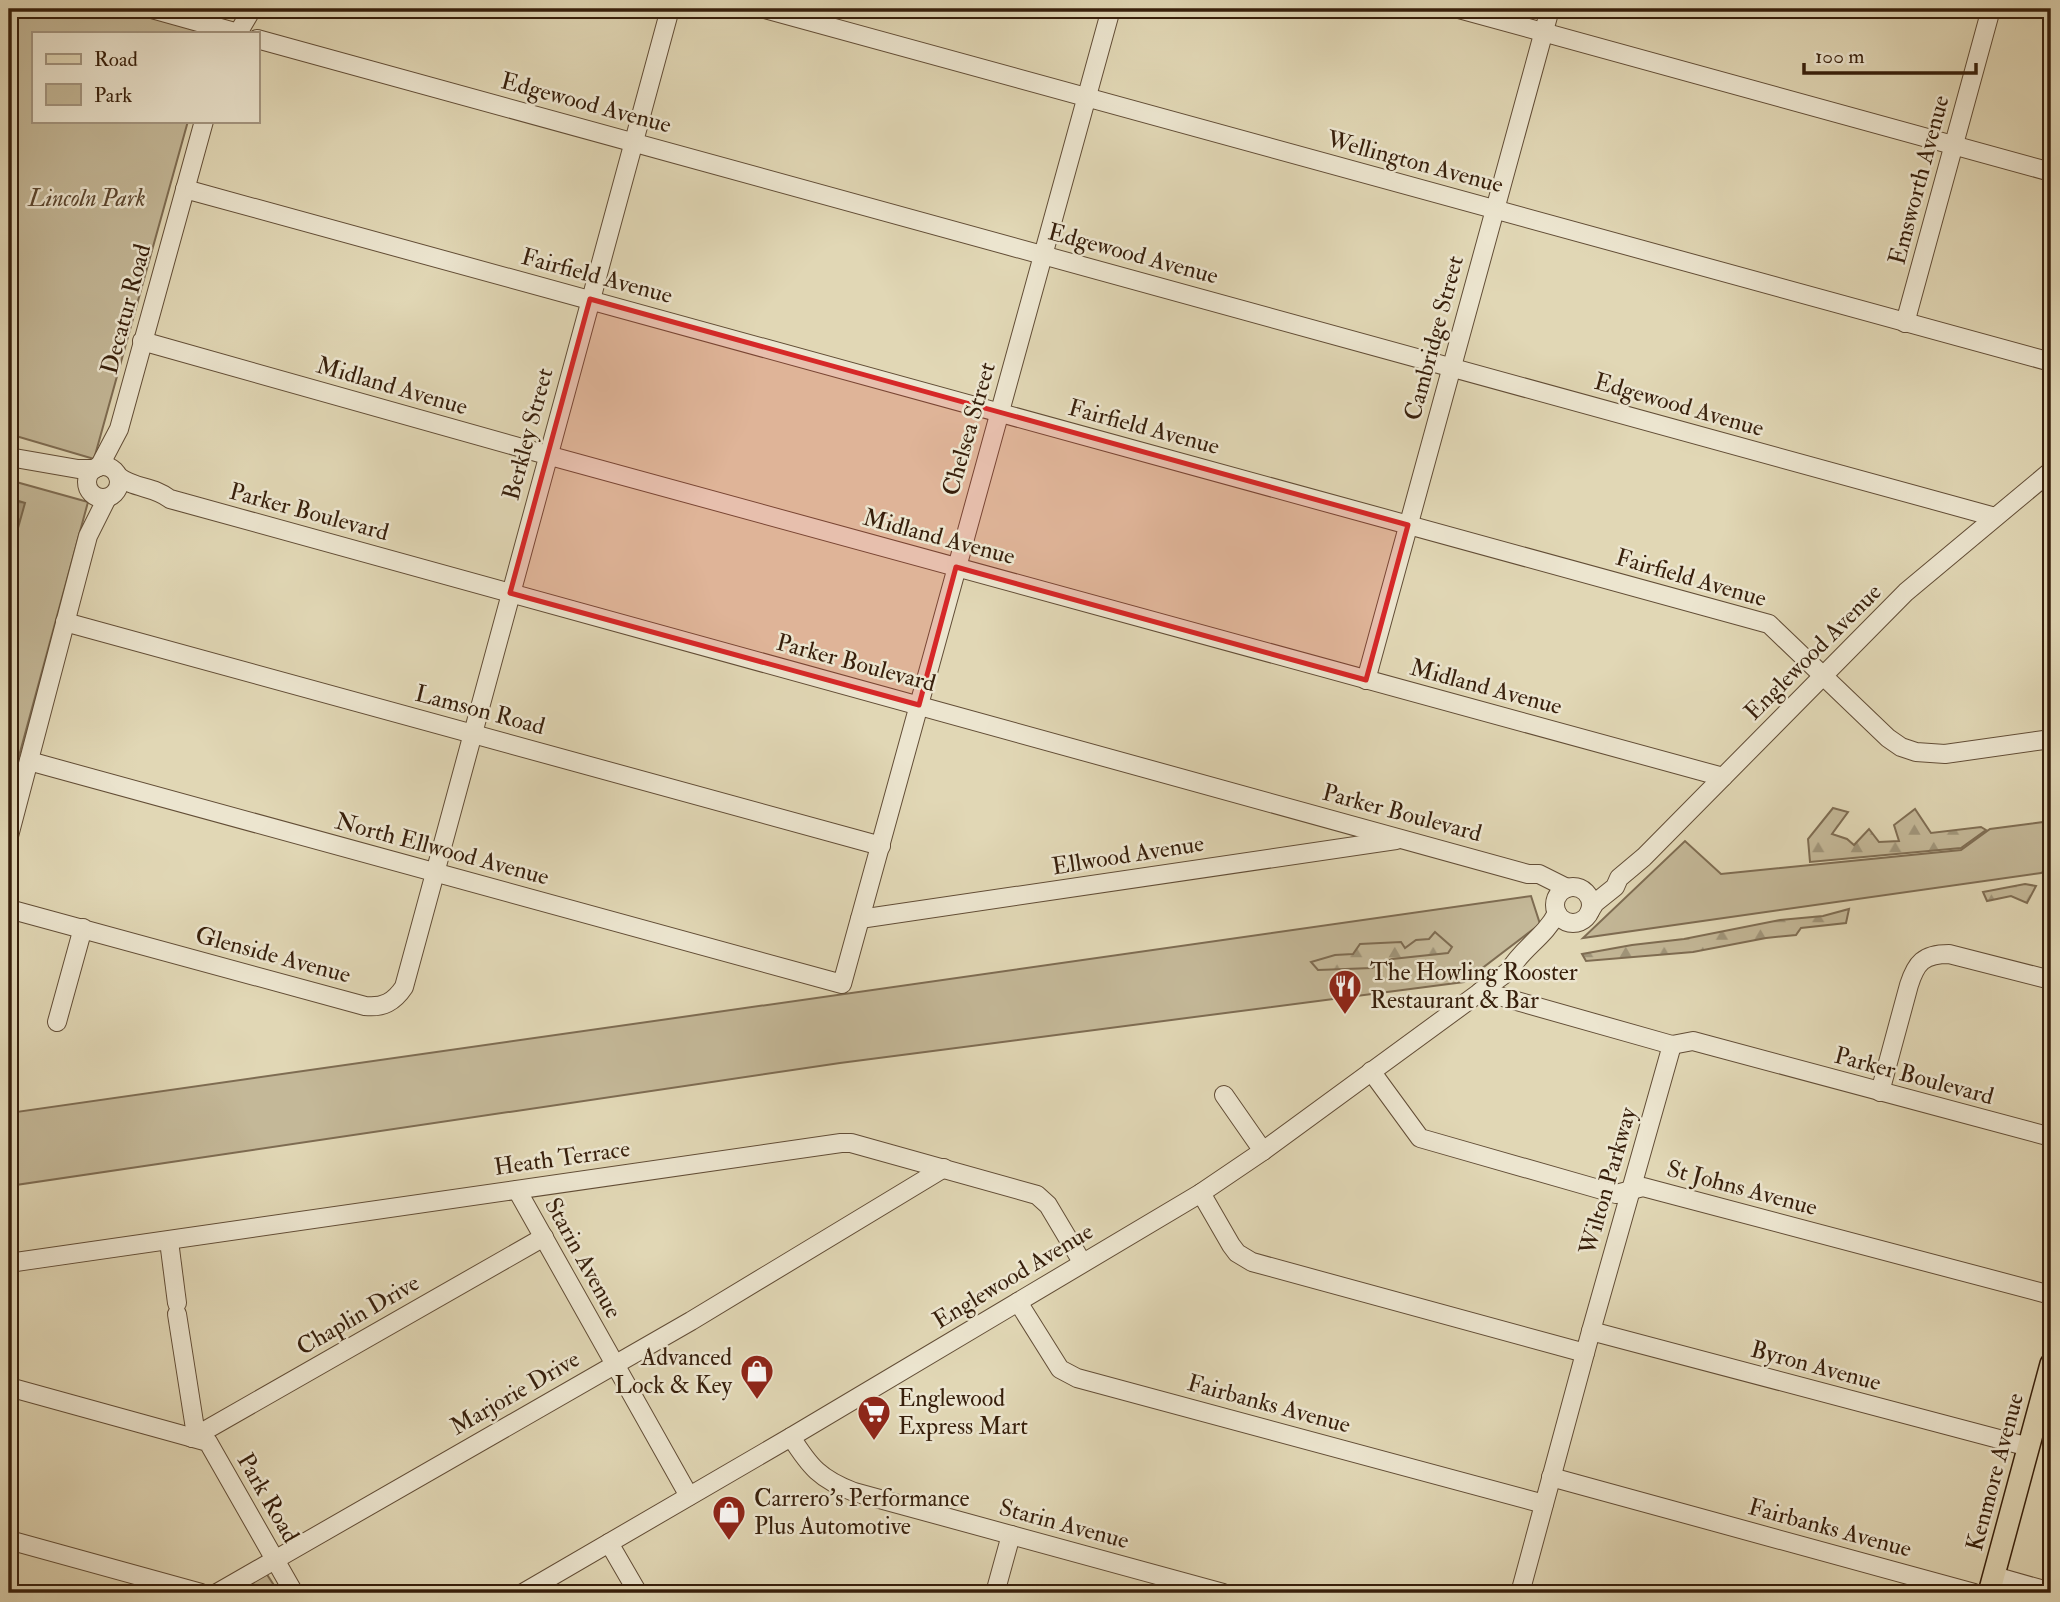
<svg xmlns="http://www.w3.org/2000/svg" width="2060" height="1602" font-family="'IM FELL Double Pica',serif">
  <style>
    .green { fill: #c4b898; stroke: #7e6c52; stroke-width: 2 }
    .forest { fill: url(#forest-firs); stroke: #7e6c52; stroke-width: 2 }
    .water { fill: url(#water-waves); stroke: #7a684e; stroke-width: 2 }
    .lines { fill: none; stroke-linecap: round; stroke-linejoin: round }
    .minor-casing { stroke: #624d36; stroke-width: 20 }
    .major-casing { stroke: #371f0b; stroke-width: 24 }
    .minor { stroke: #ece5cf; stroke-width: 18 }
    .major { stroke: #e1d7b5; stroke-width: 21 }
    .marked { fill: #d62828; fill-opacity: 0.2; stroke: #d62828; stroke-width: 5; stroke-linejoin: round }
    .labels { text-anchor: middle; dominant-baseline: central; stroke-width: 5; stroke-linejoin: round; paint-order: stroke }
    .street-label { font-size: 24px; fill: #371f0b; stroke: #ece5cf }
    .park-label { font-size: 24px; font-style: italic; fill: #5a452e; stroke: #ece5cf }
    .poi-label { font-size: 24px; fill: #371f0b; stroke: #ece5cf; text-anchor: start }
  </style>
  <defs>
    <pattern id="forest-firs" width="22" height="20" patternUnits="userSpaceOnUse" patternTransform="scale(1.75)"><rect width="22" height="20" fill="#c4b898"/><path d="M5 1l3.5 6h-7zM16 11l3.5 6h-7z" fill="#a0957a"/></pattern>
    <pattern id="water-waves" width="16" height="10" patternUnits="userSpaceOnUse" patternTransform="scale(1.75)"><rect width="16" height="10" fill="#a7987b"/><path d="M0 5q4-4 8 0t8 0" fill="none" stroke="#897b63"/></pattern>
  </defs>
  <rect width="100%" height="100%" fill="#e1d7b5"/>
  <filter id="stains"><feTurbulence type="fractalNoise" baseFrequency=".00286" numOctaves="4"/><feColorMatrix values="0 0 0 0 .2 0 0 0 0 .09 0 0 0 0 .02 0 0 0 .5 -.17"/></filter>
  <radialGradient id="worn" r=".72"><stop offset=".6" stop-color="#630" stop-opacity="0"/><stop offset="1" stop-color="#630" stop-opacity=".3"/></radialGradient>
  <g class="green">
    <path d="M9 9H219L213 33H33V121H188L94 459 9 434Z"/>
    <path d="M9 480 88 502 9 793Z"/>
    <path d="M2051 821V867L2041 873 1583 938 1685 841 1721 874 1961 850 1990 829Z"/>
    <path d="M1531 896 1540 924 1464 982 840 1063 9 1186V1113Z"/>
    <path d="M266 1573 279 1593H237V1589Z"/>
  </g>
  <g class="forest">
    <path d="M1833 808 1848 812 1832 834 1847 839 1854 845 1869 829 1879 842 1899 841 1894 825 1915 809 1931 833 1981 827 1986 830 1961 848 1810 862 1808 839Z"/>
    <path d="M2025 884 2036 886 2027 903 2011 896 1987 901 1983 892Z"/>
    <path d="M1849 909 1846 923 1801 928 1796 935 1766 938 1693 952 1586 961 1582 954 1632 945 1684 939 1780 920 1823 916Z"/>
    <path d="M1435 932 1452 947 1448 953 1392 959 1372 968 1318 970 1311 962 1335 955 1353 954 1360 944 1401 942 1405 948 1416 940 1429 939Z"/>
  </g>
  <path class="water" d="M9 498 25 503 18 528 9 525Z"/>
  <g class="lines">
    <defs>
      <g id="minor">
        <path d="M152 9 238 33"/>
        <path d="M765 9 2051 362"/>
        <path d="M1459 9 2051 172"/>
        <path d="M238 33 252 9"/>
        <path d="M257 39 1995 517"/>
        <path d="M185 189 1769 624 1888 738 1901 747 1916 752 1945 754 2051 739"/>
        <path d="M1905 323 1991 9"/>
        <path d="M142 341 547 455 1723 777"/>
        <path d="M9 457 78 469H95"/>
        <circle cx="103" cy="482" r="16"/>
        <path d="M99 467 119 429 204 121"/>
        <path d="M118 476C134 489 154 486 170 499L1528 874H1539L1567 888"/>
        <path d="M65 622 881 846"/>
        <path d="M1366 680 1550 9"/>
        <path d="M29 761 842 984 1111 9"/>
        <path d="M9 836 88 536 107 498"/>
        <circle cx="1573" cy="905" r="18"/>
        <path d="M9 909 365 1006C383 1008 394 1002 404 987L670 9"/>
        <path d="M1590 911 1595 903 1615 887 1619 878 1644 857 1906 592 2051 471"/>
        <path d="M860 919 1396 840"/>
        <path d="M1481 991 1672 1045 1693 1041 2051 1137"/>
        <path d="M57 1022 83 928"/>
        <path d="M1371 1071 1420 1138 1616 1194 1643 1187 2051 1295"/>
        <path d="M1880 1092 1909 985C1916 963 1923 954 1949 954L2051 980"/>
        <path d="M1224 1095 1263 1151"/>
        <path d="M517 1190 689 1496"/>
        <path d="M1201 1193 1231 1245 1237 1253 1252 1262 1585 1353"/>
        <path d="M169 1241 177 1303"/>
        <path d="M9 1263 841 1143H851L1037 1195 1048 1205 1082 1262"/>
        <path d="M1018 1302 1060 1369 1077 1378 1544 1504"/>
        <path d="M177 1314 196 1435"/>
        <path d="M1591 1331 2029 1447"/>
        <path d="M9 1387 208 1442 294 1593"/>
        <path d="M791 1437C810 1467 820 1479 854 1492L1223 1593"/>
        <path d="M192 1438 544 1237"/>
        <path d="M1551 1477 1974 1593"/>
        <path d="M9 1540 201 1593"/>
        <path d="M609 1543 638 1593"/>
        <path d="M1994 1576 2051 1592"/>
        <path d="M217 1593 691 1321 944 1168"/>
        <path d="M523 1593 791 1437 1201 1193 1263 1151 1509 971C1521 949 1545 937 1557 913"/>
        <path d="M995 1593 1011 1535"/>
        <path d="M1520 1593 1591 1331 1672 1045"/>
      </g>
      <path id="major" d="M1989 1593 2051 1364"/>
    </defs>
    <use href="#minor" class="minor-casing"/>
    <use href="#major" class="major-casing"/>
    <use href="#minor" class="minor"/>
    <use href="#major" class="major"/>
  </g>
  <path class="marked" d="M590 299 1408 525 1366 680 956 567 919 705 510 593Z"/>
  <defs>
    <symbol id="restaurant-pin" viewBox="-11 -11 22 30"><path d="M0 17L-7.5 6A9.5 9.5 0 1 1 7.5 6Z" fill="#8f2418" stroke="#ece5cf"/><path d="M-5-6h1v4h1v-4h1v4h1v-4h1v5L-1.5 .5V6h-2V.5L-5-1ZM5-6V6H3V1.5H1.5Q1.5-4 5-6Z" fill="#fff"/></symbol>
    <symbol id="shop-pin" viewBox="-11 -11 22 30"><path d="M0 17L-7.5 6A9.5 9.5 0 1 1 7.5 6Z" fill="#8f2418" stroke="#ece5cf"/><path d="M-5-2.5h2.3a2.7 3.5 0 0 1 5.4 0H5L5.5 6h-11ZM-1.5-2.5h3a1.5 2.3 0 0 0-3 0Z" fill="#fff"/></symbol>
    <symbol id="supermarket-pin" viewBox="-11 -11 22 30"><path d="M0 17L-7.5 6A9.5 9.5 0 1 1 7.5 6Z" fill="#8f2418" stroke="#ece5cf"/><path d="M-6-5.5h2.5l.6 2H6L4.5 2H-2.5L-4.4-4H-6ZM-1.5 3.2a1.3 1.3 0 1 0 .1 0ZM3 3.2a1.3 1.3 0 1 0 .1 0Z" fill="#fff"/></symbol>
  </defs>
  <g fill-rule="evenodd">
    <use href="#restaurant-pin" x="1326" y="967" width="38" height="52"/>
    <use href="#shop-pin" x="738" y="1352" width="38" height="52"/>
    <use href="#supermarket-pin" x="855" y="1393" width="38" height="52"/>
    <use href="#shop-pin" x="710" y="1493" width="38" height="52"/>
  </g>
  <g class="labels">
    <g class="street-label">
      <text transform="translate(586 103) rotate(15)">Edgewood Avenue</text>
      <text transform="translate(1415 162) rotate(15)">Wellington Avenue</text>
      <text transform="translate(1919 180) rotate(-75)">Emsworth Avenue</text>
      <text transform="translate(1133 254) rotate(15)">Edgewood Avenue</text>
      <text transform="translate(597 276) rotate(15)">Fairfield Avenue</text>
      <text transform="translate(126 309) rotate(-75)">Decatur Road</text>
      <text transform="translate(1434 338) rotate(-75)">Cambridge Street</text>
      <text transform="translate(392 386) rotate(16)">Midland Avenue</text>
      <text transform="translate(1679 405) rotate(16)">Edgewood Avenue</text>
      <text transform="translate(1144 427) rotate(15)">Fairfield Avenue</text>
      <text transform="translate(969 429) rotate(-74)">Chelsea Street</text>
      <text transform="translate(528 434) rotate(-75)">Berkley Street</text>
      <text transform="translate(309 512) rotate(15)">Parker Boulevard</text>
      <text transform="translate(939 537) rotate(15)">Midland Avenue</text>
      <text transform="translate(1691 578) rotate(16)">Fairfield Avenue</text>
      <text transform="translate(1813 652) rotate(-45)">Englewood Avenue</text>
      <text transform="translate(856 663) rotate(15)">Parker Boulevard</text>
      <text transform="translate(1486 687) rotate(15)">Midland Avenue</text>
      <text transform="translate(480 710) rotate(15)">Lamson Road</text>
      <text transform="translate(1402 813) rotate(15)">Parker Boulevard</text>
      <text transform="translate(442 849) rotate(15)">North Ellwood Avenue</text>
      <text transform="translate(1128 855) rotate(-9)">Ellwood Avenue</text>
      <text transform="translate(273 955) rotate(15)">Glenside Avenue</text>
      <text transform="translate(1914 1076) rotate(15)">Parker Boulevard</text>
      <text transform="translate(562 1158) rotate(-8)">Heath Terrace</text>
      <text transform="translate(1608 1181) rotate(-74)">Wilton Parkway</text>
      <text transform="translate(1742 1188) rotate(15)">St Johns Avenue</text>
      <text transform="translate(583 1258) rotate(61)">Starin Avenue</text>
      <text transform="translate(1013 1276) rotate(-31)">Englewood Avenue</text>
      <text transform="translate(358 1315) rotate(-30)">Chaplin Drive</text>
      <text transform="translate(1816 1366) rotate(15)">Byron Avenue</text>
      <text transform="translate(515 1393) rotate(-30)">Marjorie Drive</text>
      <text transform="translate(1269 1404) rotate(15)">Fairbanks Avenue</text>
      <text transform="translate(1995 1472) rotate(-75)">Kenmore Avenue</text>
      <text transform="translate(268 1498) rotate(60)">Park Road</text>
      <text transform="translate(1064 1524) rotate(15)">Starin Avenue</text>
      <text transform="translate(1830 1528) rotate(15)">Fairbanks Avenue</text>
    </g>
    <g class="park-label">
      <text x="87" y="198">Lincoln Park</text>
    </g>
    <g class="poi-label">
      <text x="1370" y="972">The Howling Rooster<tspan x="1370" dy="28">Restaurant &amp; Bar</tspan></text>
      <text x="732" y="1357" text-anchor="end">Advanced<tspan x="732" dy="28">Lock &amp; Key</tspan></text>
      <text x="898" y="1398">Englewood<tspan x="898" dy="28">Express Mart</tspan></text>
      <text x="754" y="1498">Carrero's Performance<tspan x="754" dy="28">Plus Automotive</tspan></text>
    </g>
  </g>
  <rect width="2060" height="1602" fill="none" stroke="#e1d7b5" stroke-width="35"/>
  <rect x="10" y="10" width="2039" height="1581" fill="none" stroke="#371f0b" stroke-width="3.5"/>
  <rect x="18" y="18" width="2025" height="1567" fill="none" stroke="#371f0b" stroke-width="2"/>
  <rect x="32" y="32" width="228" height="91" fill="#ece5cf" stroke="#a49681" stroke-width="2"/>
  <rect x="46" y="54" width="35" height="10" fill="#e1d7b5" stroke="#a49681" stroke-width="2"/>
  <text x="94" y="66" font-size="21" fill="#371f0b">Road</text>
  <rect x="46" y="84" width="35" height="21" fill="#c4b898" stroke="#a49681" stroke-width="2"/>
  <text x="94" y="102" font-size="21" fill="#371f0b">Park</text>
  <path d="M1804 63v10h172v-10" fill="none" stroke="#371f0b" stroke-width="3.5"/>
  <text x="1815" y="63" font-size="21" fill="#371f0b" stroke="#ece5cf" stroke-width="5" paint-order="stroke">100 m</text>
  <rect width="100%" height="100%" filter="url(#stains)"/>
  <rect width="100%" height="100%" fill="url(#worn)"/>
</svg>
